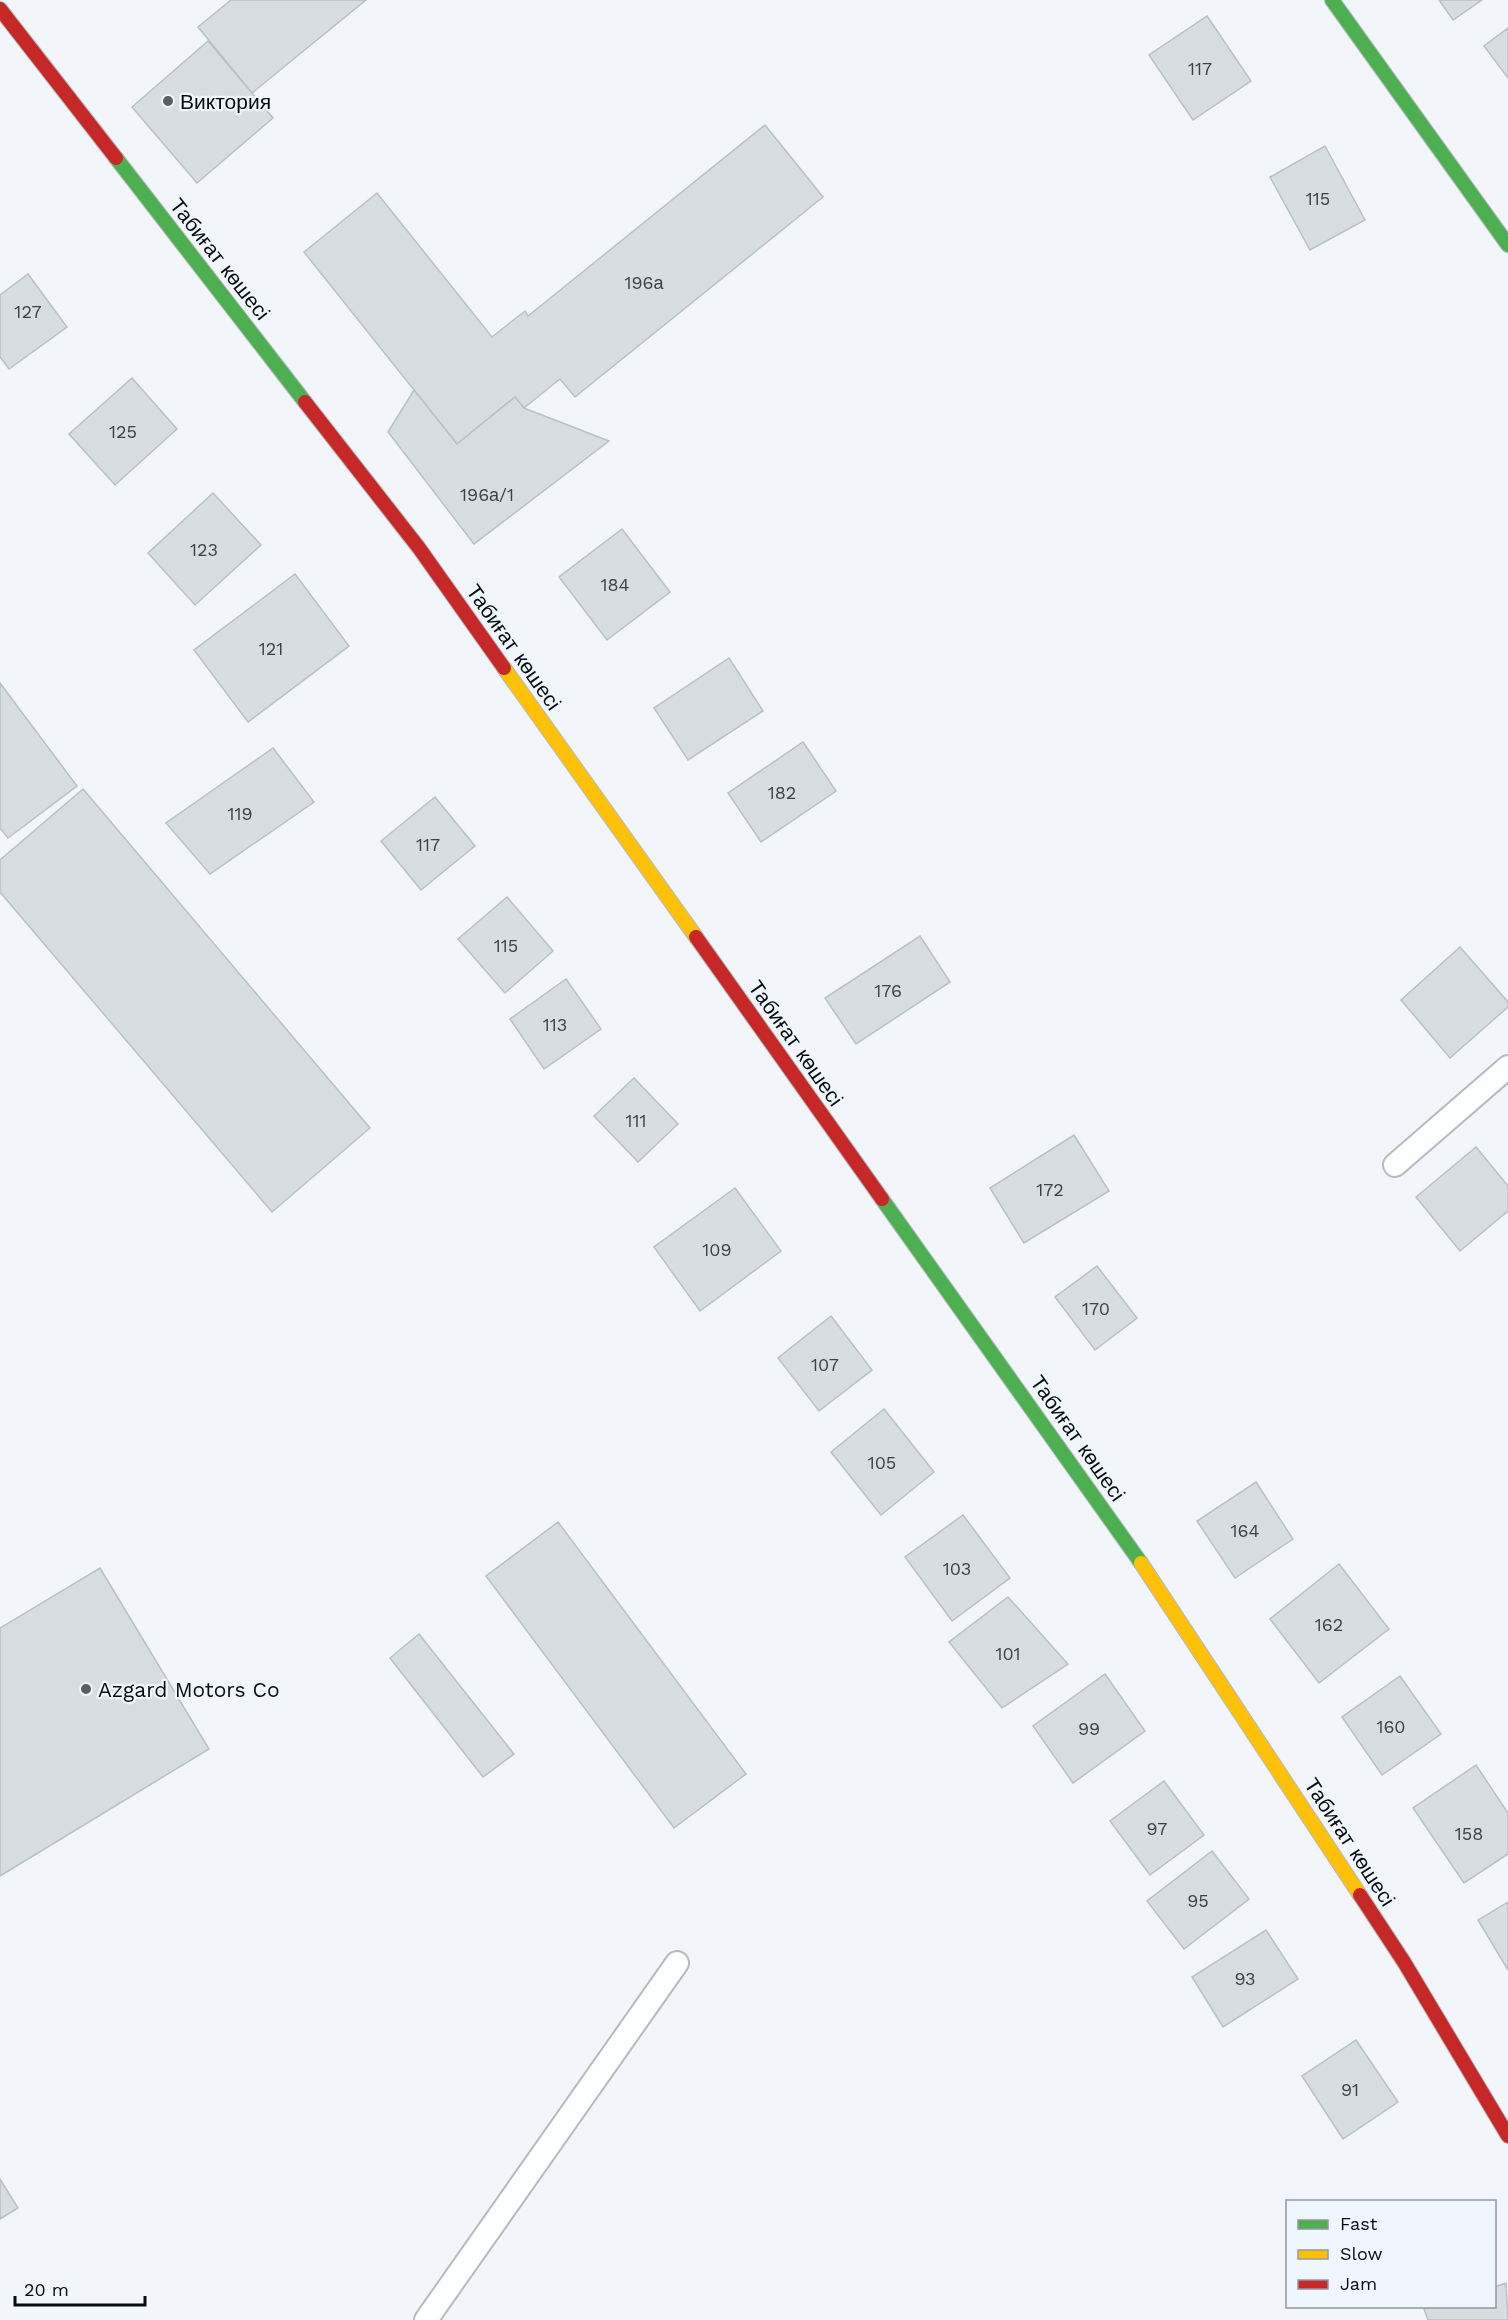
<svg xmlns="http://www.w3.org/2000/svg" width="1508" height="2320" font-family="'Work Sans',sans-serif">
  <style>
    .building { fill: #d7dee2; stroke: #bac0c4; stroke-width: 1.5 }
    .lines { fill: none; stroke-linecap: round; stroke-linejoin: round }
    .lane-casing { stroke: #b6babf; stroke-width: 26 }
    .fast-casing { stroke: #b6babf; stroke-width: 16 }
    .slow-casing { stroke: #b6babf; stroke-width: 16 }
    .jam-casing { stroke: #b6babf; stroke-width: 16 }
    .lane { stroke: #fdfefe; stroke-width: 22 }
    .fast { stroke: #4caf50; stroke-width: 14 }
    .slow { stroke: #ffc107; stroke-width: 14 }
    .jam { stroke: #c62828; stroke-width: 14 }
    .poi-dot { fill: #595e63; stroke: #eff6fd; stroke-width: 2 }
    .labels { text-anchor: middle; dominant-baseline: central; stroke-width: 4.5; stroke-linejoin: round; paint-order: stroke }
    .number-label { font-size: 18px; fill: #3c4246 }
    .poi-label { font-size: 21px; fill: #070c11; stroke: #eff6fd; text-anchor: start }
    .street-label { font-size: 21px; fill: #070c11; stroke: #eff6fd }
  </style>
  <rect width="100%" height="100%" fill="#f2f6fa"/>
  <g class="building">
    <path d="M231 0H366L252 93 198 27Z"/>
    <path d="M1439 0H1482L1453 20Z"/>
    <path d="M1207 16 1251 81 1193 120 1149 55Z"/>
    <path d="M1508 28V78L1484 46Z"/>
    <path d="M208 41 273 118 197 183 132 107Z"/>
    <path d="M765 125 823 197 575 397 560 379 524 408 515 397 457 444 304 252 377 193 492 337 525 311 528 316Z"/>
    <path d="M1325 146 1365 220 1310 250 1270 177Z"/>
    <path d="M28 274 67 327 9 369 0 357V295Z"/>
    <path d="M132 378 177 429 115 485 69 434Z"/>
    <path d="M414 390 457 444 515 397 524 408 609 441 474 544 388 432Z"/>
    <path d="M213 493 261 545 195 605 148 553Z"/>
    <path d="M622 529 670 592 607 640 559 577Z"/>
    <path d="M295 574 349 646 248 722 194 650Z"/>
    <path d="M729 658 763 711 688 760 654 708Z"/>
    <path d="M0 683 77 786 8 838 0 828Z"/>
    <path d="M803 742 836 791 761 842 728 793Z"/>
    <path d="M273 748 314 802 210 874 166 823Z"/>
    <path d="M83 789 370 1128 272 1212 0 892V860Z"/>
    <path d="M435 797 475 846 421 890 381 841Z"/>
    <path d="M507 897 553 951 505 993 458 939Z"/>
    <path d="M920 936 950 982 856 1044 825 998Z"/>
    <path d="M1460 947 1508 1002V1007L1450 1058 1401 1000Z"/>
    <path d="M566 979 601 1029 544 1069 510 1019Z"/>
    <path d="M634 1078 678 1124 638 1162 594 1116Z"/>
    <path d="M1074 1135 1109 1191 1024 1243 990 1188Z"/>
    <path d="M1476 1147 1508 1186V1211L1460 1251 1416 1197Z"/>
    <path d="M735 1188 781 1251 700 1311 654 1247Z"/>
    <path d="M1097 1266 1137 1318 1095 1350 1055 1297Z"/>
    <path d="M831 1316 872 1370 819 1411 778 1358Z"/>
    <path d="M884 1409 934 1472 881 1515 831 1452Z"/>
    <path d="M1256 1482 1293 1539 1235 1578 1197 1521Z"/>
    <path d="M963 1515 1010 1578 952 1621 905 1557Z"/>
    <path d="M558 1522 746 1774 674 1828 486 1576Z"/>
    <path d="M1339 1564 1389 1629 1319 1683 1270 1619Z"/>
    <path d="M100 1568 209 1749 0 1876V1628Z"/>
    <path d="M1008 1597 1068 1664 1002 1708 949 1642Z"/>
    <path d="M419 1634 514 1754 483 1777 390 1658Z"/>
    <path d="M1105 1674 1145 1731 1073 1783 1033 1726Z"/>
    <path d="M1400 1676 1441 1734 1382 1775 1342 1717Z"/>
    <path d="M1476 1765 1508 1813V1854L1464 1883 1413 1808Z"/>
    <path d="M1164 1781 1204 1835 1150 1875 1110 1821Z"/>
    <path d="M1212 1851 1249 1899 1184 1949 1147 1901Z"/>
    <path d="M1508 1902V1970L1478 1920Z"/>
    <path d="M1266 1930 1298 1979 1223 2027 1192 1977Z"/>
    <path d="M1356 2040 1398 2102 1343 2139 1302 2076Z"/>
    <path d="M0 2179 18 2208 0 2219Z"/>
    <path d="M1506 2283 1508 2320H1428L1424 2309 1432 2306H1494V2287Z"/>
  </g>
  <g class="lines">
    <defs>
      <g id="lane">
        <path d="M1395 1165 1508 1067"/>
        <path d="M426 2320 677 1963"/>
      </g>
      <g id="fast">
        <path d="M1332 0 1508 245"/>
        <path d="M116 158 305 402"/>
        <path d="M882 1199 1141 1563"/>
      </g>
      <g id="slow">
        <path d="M504 668 696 937"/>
        <path d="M1141 1563 1360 1895"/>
      </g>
      <g id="jam">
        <path d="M0 9 116 158"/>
        <path d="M305 402 419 548 504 668"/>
        <path d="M696 937 882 1199"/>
        <path d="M1360 1895 1404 1962 1508 2136"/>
      </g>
    </defs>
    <use href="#lane" class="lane-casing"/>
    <use href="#fast" class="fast-casing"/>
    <use href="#slow" class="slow-casing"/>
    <use href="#jam" class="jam-casing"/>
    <use href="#lane" class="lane"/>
    <use href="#fast" class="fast"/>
    <use href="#slow" class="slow"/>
    <use href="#jam" class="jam"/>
  </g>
  <g class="poi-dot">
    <circle cx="168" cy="101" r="6"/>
    <circle cx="86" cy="1689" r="6"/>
  </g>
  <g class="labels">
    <g class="number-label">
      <text x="1200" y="68">117</text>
      <text x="1318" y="198">115</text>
      <text x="644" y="282">196а</text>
      <text x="28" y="311">127</text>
      <text x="123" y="431">125</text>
      <text x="487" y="494">196а/1</text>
      <text x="204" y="549">123</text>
      <text x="615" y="584">184</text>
      <text x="271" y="648">121</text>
      <text x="782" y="792">182</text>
      <text x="240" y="813">119</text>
      <text x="428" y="844">117</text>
      <text x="506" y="945">115</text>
      <text x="888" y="990">176</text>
      <text x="555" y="1024">113</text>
      <text x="636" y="1120">111</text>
      <text x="1050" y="1189">172</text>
      <text x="717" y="1249">109</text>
      <text x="1096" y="1308">170</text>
      <text x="825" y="1364">107</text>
      <text x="882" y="1462">105</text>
      <text x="1245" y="1530">164</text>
      <text x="957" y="1568">103</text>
      <text x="1329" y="1624">162</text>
      <text x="1008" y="1653">101</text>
      <text x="1391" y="1726">160</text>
      <text x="1089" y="1728">99</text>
      <text x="1157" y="1828">97</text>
      <text x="1469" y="1833">158</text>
      <text x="1198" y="1900">95</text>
      <text x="1245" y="1978">93</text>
      <text x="1350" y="2089">91</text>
    </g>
    <g class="poi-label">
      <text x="180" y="101">Виктория</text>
      <text x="98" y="1689">Azgard Motors Co</text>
    </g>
    <g class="street-label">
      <text transform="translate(220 259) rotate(52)">Табиғат көшесі</text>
      <text transform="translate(514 647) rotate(55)">Табиғат көшесі</text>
      <text transform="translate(796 1043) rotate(55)">Табиғат көшесі</text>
      <text transform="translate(1078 1438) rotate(55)">Табиғат көшесі</text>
      <text transform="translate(1350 1842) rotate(57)">Табиғат көшесі</text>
    </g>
  </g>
  <rect x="1286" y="2200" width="210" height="108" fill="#eff6fd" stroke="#92989f" stroke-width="1.5"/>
  <rect x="1298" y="2220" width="30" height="9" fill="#4caf50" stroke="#92989f" stroke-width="1.5"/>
  <text x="1340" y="2230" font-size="18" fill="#070c11">Fast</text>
  <rect x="1298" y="2250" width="30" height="9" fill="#ffc107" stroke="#92989f" stroke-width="1.5"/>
  <text x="1340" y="2260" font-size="18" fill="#070c11">Slow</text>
  <rect x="1298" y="2280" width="30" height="9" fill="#c62828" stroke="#92989f" stroke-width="1.5"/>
  <text x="1340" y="2290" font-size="18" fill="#070c11">Jam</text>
  <path d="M15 2296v9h130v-9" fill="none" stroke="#070c11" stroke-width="3"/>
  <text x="24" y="2296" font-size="18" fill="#070c11" stroke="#eff6fd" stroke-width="4.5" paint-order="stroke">20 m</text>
</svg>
